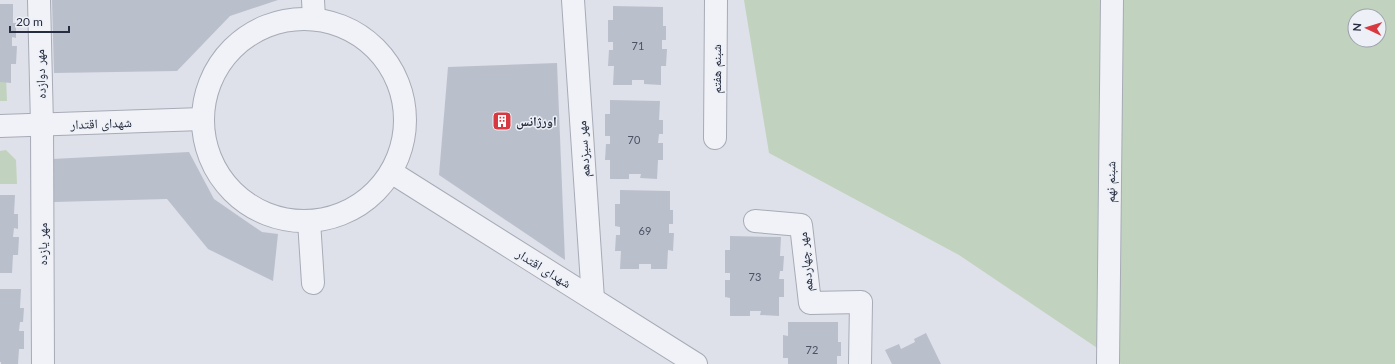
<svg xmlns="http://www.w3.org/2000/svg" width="1395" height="364" font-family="Lato,'Noto Naskh Arabic',sans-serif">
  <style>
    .green { fill: #c1d3be; fill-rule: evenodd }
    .building { fill: #babfcc }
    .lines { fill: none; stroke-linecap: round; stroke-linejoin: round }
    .minor-casing { stroke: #a7abb6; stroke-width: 24 }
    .minor { stroke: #f1f2f7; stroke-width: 22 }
    .labels { text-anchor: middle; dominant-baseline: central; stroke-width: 3; stroke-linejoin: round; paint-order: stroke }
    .number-label { font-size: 11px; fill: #4b5263 }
    .street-label { font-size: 13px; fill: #262d40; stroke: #edf0f6 }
    .poi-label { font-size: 13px; font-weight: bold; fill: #262d40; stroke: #edf0f6; text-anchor: start }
  </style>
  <rect width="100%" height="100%" fill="#dee1e9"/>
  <g class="green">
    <path d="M744 0H1395V364H1121L959 255 769 153ZM1355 16H1379V40H1355Z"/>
    <path d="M0 71 6 76 7 101H0Z"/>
    <path d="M6 150 16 160 17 184H0V151Z"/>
  </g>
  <g class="building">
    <path d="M52 0H278L230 16 177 71 54 73Z"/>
    <path d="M0 4H13V23H16V38L12 37V46H17L16 64H11V83L0 82Z"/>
    <path d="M613 6 663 7V26H666V40H662V49H667L666 66H661V85L644 84V80H632V85H613L614 66H608L609 50H613V42H608V20H613Z"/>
    <path d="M557 63 565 260 439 175 448 67Z"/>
    <path d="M610 100 660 101 659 120H663V134H659L658 143H663V160H658L657 179 640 178 641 174H629V179H610V160H605L606 144H610V136H605V114H610Z"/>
    <path d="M189 152 214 199 262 232 278 234 273 281 208 249 167 199 54 202 52 159Z"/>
    <path d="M620 190 670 191V210H673V224H669V233H674L673 251 668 250 667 269H651V264H639V269H620L621 251H615L616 235H620V227L615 226V204H620Z"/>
    <path d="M0 195H15L14 214H18V229L14 228 13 237H19L18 255H13L12 273H0Z"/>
    <path d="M730 236 781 237 780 256H784L783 271H780L779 279H784V297H779V316L760 315 761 311H750V316H730V298L725 297V280H730V273H725V250H730Z"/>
    <path d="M0 289H21L20 308H24L23 322H20L19 331H24V349H19L18 364H1V362H0Z"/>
    <path d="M788 322H838V342H841V356H837V364H788V358H783V335L788 336Z"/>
    <path d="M926 333 941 364H892L885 350 899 344 901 349 915 342 914 339Z"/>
  </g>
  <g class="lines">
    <defs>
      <g id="minor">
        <path d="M39 0 42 125 43 364"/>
        <path d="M313 0 314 18"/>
        <path d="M573 0 593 299"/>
        <circle cx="304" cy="120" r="101"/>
        <path d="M0 126 202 119"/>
        <path d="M715 138 716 0"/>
        <path d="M391 172 696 364"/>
        <path d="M309 221 313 283"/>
        <path d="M755 221 801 225 810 303 861 302 860 364"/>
        <path d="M1108 364 1112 0"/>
      </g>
    </defs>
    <use href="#minor" class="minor-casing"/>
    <use href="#minor" class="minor"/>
  </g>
  <defs>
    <symbol id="building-square" viewBox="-11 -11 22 22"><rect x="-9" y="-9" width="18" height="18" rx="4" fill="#d83840" stroke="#edf0f6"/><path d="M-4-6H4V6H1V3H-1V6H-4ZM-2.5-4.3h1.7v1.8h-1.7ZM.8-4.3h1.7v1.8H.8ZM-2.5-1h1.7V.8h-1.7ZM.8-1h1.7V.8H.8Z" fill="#fff"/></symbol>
  </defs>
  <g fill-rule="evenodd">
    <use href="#building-square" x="491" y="110" width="22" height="22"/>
  </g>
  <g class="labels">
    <g class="number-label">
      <text x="638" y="45">71</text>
      <text x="634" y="139">70</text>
      <text x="645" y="230">69</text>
      <text x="755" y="276">73</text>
      <text x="812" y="349">72</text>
    </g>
    <g class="street-label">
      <text transform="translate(716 69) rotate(-90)">شبنم هفتم</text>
      <text transform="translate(40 74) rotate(-92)">مهر دوازده</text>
      <text transform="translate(101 123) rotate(-2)">شهدای اقتدار</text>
      <text transform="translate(583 149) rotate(-94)">مهر سیزدهم</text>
      <text transform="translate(1110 182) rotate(-89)">شبنم نهم</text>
      <text transform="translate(42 244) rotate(-90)">مهر یازده</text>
      <text transform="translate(805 262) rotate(-96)">مهر چهاردهم</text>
      <text transform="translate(544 268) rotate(32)">شهدای اقتدار</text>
    </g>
    <g class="poi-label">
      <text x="516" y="121">اورژانس</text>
    </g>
  </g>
  <g transform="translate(1367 28) rotate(274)"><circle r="19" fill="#edf0f6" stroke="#9da2ad"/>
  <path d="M0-3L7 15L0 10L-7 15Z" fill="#d83840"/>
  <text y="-6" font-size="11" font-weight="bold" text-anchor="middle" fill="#262d40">N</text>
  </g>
  <path d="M10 26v6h59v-6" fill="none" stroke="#262d40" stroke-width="2"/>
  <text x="16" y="26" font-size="12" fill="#262d40" stroke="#edf0f6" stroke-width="3" paint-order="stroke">20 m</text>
</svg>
